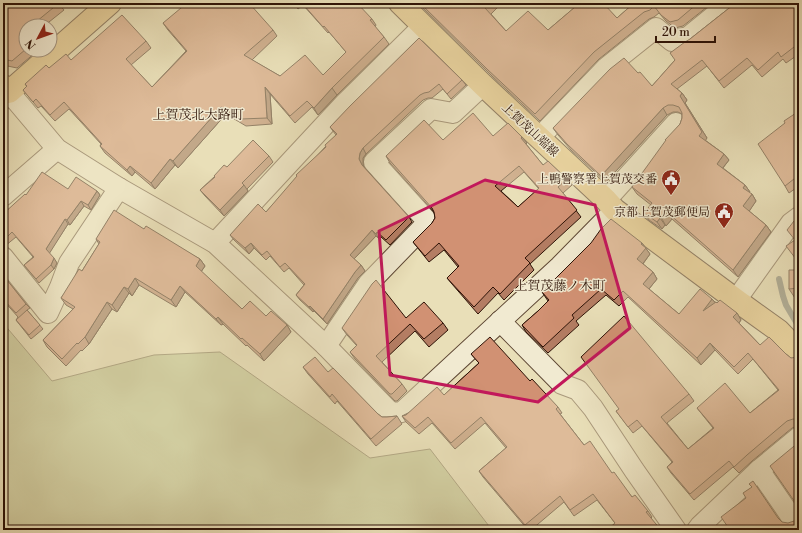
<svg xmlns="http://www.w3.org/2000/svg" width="802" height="533" font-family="'Libre Bodoni','Noto Serif JP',serif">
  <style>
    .green { fill: #bbc18c; stroke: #746a4a }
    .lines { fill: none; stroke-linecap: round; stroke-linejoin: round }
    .stream { stroke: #707772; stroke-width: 6 }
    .minor-casing { stroke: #5d4633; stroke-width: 22 }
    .major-casing { stroke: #2e1307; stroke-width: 24 }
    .minor { stroke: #f1ead1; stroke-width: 20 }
    .major { stroke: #e4c07c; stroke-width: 22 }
    .wall { fill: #b47d63; stroke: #2e1307; fill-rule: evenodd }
    .shaded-wall { fill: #926650; stroke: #2e1307 }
    .building { fill: #d19173; stroke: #2e1307; fill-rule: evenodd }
    .marked { fill: none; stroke: #c2185b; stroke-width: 3; stroke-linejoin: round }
    .labels { text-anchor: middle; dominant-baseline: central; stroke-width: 3; stroke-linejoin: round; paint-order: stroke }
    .street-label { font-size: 12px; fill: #2e1307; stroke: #f1ead1 }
    .poi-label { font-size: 12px; fill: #2e1307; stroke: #f1ead1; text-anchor: end }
    .neighbourhood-label { font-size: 13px; fill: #2e1307; stroke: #f1ead1 }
  </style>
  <rect width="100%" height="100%" fill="#e9dfb8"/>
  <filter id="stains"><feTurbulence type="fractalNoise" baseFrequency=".005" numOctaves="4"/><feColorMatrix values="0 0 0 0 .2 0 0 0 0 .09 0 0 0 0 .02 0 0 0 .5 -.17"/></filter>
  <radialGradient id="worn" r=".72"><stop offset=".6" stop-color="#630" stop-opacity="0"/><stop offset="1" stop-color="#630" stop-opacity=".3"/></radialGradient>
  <path class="green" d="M3 323 52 381 154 355 220 352 370 458 430 449 492 530H3Z"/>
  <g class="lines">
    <path class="stream" d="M779 279 783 296 786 305 799 327"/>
    <defs>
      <g id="minor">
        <path d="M3 99 9 92 57 149 119 188 215 243 326 346 391 413 402 412 560 266 615 210"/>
        <path d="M539 138 607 67 656 28 672 41 688 37 730 3"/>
        <path d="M3 196 57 149"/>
        <path d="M606 200 676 123"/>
        <path d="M215 243 345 103 423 26"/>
        <path d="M3 257 48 313 60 287 69 263 119 188"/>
        <path d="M736 300 791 223 799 217"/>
        <path d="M500 321 562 384 578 390 593 408 634 470 676 530"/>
        <path d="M326 346 368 284 428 222 374 162 431 109 453 113 483 85"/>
        <path d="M759 470 792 518"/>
        <path d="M697 530 700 526 759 470 799 437"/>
      </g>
      <g id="major">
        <path d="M400 3 483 85 606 200 615 210 736 300 779 331 799 352"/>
        <path d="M3 86 9 92 110 3"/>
      </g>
    </defs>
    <use href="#minor" class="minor-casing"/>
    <use href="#major" class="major-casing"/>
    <use href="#minor" class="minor"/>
    <use href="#major" class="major"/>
  </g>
  <g class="wall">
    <path d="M3 3H58L64 10 44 26H26V50H34L36 52 17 68 3 65Z"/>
    <path d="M293 3H336L338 5 372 19 376 25 375 27 384 37 389 44 337 95 318 115 312 107 295 123 270 94 272 124 246 126 226 114 178 168 175 165 155 189 135 172 132 176 105 153 100 146 101 144 69 109 55 121 41 106 38 108 23 90 27 87 25 84 49 68 71 60 146 41 151 48 131 65 152 87 186 51 168 30 163 23 273 30 277 36 252 60 280 76 323 75 346 52 329 32 328 33 303 5 298 9Z"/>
    <path d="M418 3H502L491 14 506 31 548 30 574 8 570 3H601L617 18 634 3H712L683 26 675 28 666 21 659 13 654 17 649 19 599 59 540 121 492 76Z"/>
    <path d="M799 3V54L786 63 783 59 762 77 752 65 724 88 707 66 677 89 682 93 687 100 685 103 707 138 705 140 724 154 729 160 723 168 745 185 750 192 749 193 752 194 756 201 749 211 766 225 771 232 738 277 672 219 666 226 665 225 662 229 649 220 644 213 651 205 637 194 632 187 680 124 682 118V114L678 112H673L667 115 606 182 571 150 558 135 553 128 638 73 652 86 675 60 690 39 733 5Z"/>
    <path d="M419 38 462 80 466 85 451 99 443 89 432 98H428L423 100 366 154 363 158V164L364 167 409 217 412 222 390 245 381 237 379 239 376 236 354 259 361 265 365 271 358 278 327 324 314 311 313 312 300 300 296 295 304 285 289 268 284 272 270 256 266 260 254 248 249 254 234 240 230 235 266 212 336 135 330 127Z"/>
    <path d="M799 111V186L789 193 785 186V123Z"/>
    <path d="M493 136 522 137 527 143 526 144 543 165 567 179 572 185 563 193 581 217 530 264 534 270 504 300 498 293 478 314 452 284 447 278 458 267 444 250 429 262 413 242 432 223 435 218 434 212 390 163 386 156 443 140ZM524 172 539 189 518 207 501 191Z"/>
    <path d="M269 156 273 162 247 189 248 191 224 216 205 196 200 190 214 177 227 167Z"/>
    <path d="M97 191 100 195 91 210 84 206 70 225 68 224 49 253 57 263 54 269 39 283 24 265 33 257 16 237 5 246H3V214L26 195Z"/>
    <path d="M144 229 200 259 205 266 201 272 242 309 266 316 287 325 291 332 264 361 247 345 246 346 223 324 221 325 185 292 176 307 139 285 132 296 129 293 117 312 112 309 89 344 82 351 81 350 66 366 47 347 43 340 73 309 66 305 61 298 82 271 99 244 96 239Z"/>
    <path d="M642 243 650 254 643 264 653 272 657 279 649 289 679 314 712 299 715 302 737 313 741 320 739 323 760 345 786 354 791 358 799 359V426H797L792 428 752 461 739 473 733 467 694 500 671 473 667 467 672 462 642 426 633 433 616 411 689 394 694 401 667 423 688 449 713 428 697 408 750 413 778 390 753 359 738 374 715 350 701 365 628 297 619 306 606 295 576 321 579 325 548 353 526 332 522 325 538 311 548 301 542 292Z"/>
    <path d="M799 270V298H795L789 289Z"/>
    <path d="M3 275 26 304 30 308 27 310 43 329 31 339 16 320 18 317 3 300Z"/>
    <path d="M406 318 443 323 448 330 429 347 415 331 382 362 402 384 407 391 397 401H395L355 359 350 352 357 346 347 335 342 328Z"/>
    <path d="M471 354 530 381 558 407 562 413 560 414 584 445 612 473 632 497 648 511 652 517 651 518 615 523 597 500 574 516 564 502 531 530H528L483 477 479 471 506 448 485 423 455 449 432 423 419 434 406 422 402 416 444 395 479 363Z"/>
    <path d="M303 367 328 372 378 414 382 417H387L397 416 402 424 376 446 337 401 335 404 308 374Z"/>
  </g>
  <g class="shaded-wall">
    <path d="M265 87 270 94 272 124 267 118Z"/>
    <path d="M332 88 337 95 318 115 314 108Z"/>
    <path d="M682 93 687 100 685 103 707 138 704 143 699 136 680 96Z"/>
    <path d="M221 107 226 114 178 168 173 161Z"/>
    <path d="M663 108 667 115 606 182 601 176Z"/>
    <path d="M522 137 527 143 525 145 521 138Z"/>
    <path d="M363 148 366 154 363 158V164L365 170 362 165 359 159 360 153Z"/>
    <path d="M724 154 729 160 721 170 717 164Z"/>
    <path d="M170 159 175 165 155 189 151 183Z"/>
    <path d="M130 166 135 172 132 176 127 170Z"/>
    <path d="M244 185 248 191 224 216 220 210Z"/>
    <path d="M745 185 750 192 747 195 743 188Z"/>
    <path d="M97 191 100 195 91 210 88 205Z"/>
    <path d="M752 194 756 201 748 213 743 206Z"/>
    <path d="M81 201 84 206 70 225 67 220Z"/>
    <path d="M667 212 672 219 666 226 662 219Z"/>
    <path d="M660 218 665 225 662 229 657 222Z"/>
    <path d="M65 219 68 224 49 254 46 249Z"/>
    <path d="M766 225 771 232 738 277 733 270Z"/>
    <path d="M372 230 376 236 353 260 350 255Z"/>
    <path d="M377 232 381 237 379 239 376 234Z"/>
    <path d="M251 243 254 248 249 254 245 248Z"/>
    <path d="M642 243 650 254 641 266 637 259 641 244Z"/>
    <path d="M54 258 57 263 54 269 51 265Z"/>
    <path d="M200 259 205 266 200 273 196 266Z"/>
    <path d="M361 265 365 271 358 278 327 324 323 319 355 272Z"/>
    <path d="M653 272 657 279 648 290 643 284Z"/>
    <path d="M135 278 139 285 132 296 128 289Z"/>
    <path d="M180 286 185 292 176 307 171 300Z"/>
    <path d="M124 287 129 293 117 312 112 305Z"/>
    <path d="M712 299 717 305 703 311Z"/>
    <path d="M107 302 112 309 89 344 85 337Z"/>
    <path d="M310 306 314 311 313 312 309 307Z"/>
    <path d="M737 313 741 320 738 324 733 317Z"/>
    <path d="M218 317 223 324 221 325 216 319Z"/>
    <path d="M287 325 291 332 264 361 260 354Z"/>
    <path d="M710 343 715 350 701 365 697 358Z"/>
  </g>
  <g class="building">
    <path d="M3 3H59L31 26H26V30L22 33 26 39V49L12 61 3 59Z"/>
    <path d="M187 3H249L273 30 244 55 280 76 305 55 323 75 346 52 324 26 323 27 302 3H336L338 5 341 3H357L372 19 370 20 384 37 332 88 314 108 307 101 290 116 265 87 267 118 241 119 221 107 173 161 170 159 151 183 130 166 127 170 100 146 102 144 64 102 50 115 36 99 33 102 23 90 27 86 25 84 46 65 49 68 66 54 71 60 122 15 146 41 126 59 152 87 187 51 163 23Z"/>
    <path d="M420 3H491L485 8 506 31 528 11 548 30 575 7 571 3H601L603 5 604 4 617 18 634 3H698L678 20 670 22 661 15 654 6 650 10 644 12 594 52 535 114 487 69Z"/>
    <path d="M734 3H799V54L794 47 781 57 778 52 758 70 747 58 719 81 702 60 671 84 682 93 680 96 702 132 699 136 724 154 717 164 745 185 743 188 752 194 743 206 766 225 733 270 667 212 662 219 660 218 657 222 644 213 652 203 632 187 666 140H665L680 124 682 118V113L679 107 673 105H668L663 108 601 176 567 144 553 128 610 69 624 58 638 73 640 72 652 86 675 60 670 53 685 42 690 39 733 5Z"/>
    <path d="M419 38 462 80 447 94 439 84 429 92 424 93 420 95 363 148 360 153 359 159 362 165 409 217 386 240 377 232 376 234 372 230 350 255 361 265 355 272 323 319 310 306 309 307 296 295 305 284 285 263 280 267 267 251 262 255 251 243 245 248 230 235 258 204 266 212 297 176 296 175 326 147 325 145 337 134 330 127 350 106Z"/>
    <path d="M799 111V175L785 186 758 144 785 123 784 121Z"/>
    <path d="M473 113 493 136 508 123 522 137 521 138 543 165 548 161 567 179 558 187 577 210 525 258 530 263 500 294 493 287 474 307 447 278 459 266 439 243 425 256 413 242 432 223 435 218 434 212 432 208 386 156 424 120 443 140ZM519 166 539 188 518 207 495 186Z"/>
    <path d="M253 140 269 156 242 183 244 185 220 210 200 190 215 177 214 176 224 165 227 167Z"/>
    <path d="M42 172 68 189 76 177 97 191 88 205 81 201 67 220 65 219 46 249 54 258 51 265 36 279 24 265 34 257 12 232 3 241V214L25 194 26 195Z"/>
    <path d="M114 210 144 229 146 226 200 259 196 266 242 309 250 301 266 316 271 311 287 325 260 354 242 338 241 339 218 317 216 319 180 286 171 300 135 278 128 289 124 287 112 305 107 302 85 337 78 344 77 343 62 359 43 340 75 307 61 298 79 269 82 271 100 242 96 239Z"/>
    <path d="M611 219 642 243 641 244 646 248 637 259 653 272 643 284 679 314 700 289 712 299 703 311 716 302 717 303 720 300 737 313 733 317 760 345 769 337 786 354 791 358 798 357 799 359V420L793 419 787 421 747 455 734 467 729 461 690 494 667 467 673 462 637 420 628 427 616 411 619 409 581 357 624 316 689 394 661 417 688 449 714 428 697 408 725 383 750 413 779 390 748 353 734 367 710 343 697 358 623 291 614 300 601 289 572 315 574 318 543 347 522 325 538 311 549 300 542 292 591 243 601 229Z"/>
    <path d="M794 221 799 225V263L786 246 795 240 787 230Z"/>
    <path d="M789 270H799V288L789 289Z"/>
    <path d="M3 275 26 304 16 313 3 299Z"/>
    <path d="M376 280 406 318 424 302 443 323 424 339 410 324 376 356 402 384 392 394H390L350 352 357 345 342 328 372 284Z"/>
    <path d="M27 310 40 325 29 335 16 320Z"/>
    <path d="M490 337 530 381 532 379 558 407 556 409 584 445 590 441 612 473 614 472 632 497 635 495 648 511 646 512 661 530H607L615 523 593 494 570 510 560 496 525 525 479 471 507 447 481 417 451 443 428 417 415 428 402 416 406 415 437 387 444 395 479 363 471 354Z"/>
    <path d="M315 357 328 372 333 368 378 414 382 417H387L397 416 371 439 332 394 330 397 303 367Z"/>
    <path d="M799 442V530H730L721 517 746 498 743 493 752 487 749 484 753 481 778 518 782 522 788 523 794 521 798 517 799 511 797 505 770 466Z"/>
  </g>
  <path d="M0 0H802V533H0ZM485 180 595 205 630 328 538 402 390 375 379 231Z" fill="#e9dfb8" fill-opacity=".55" fill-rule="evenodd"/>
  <path class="marked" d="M485 180 595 205 630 328 538 402 390 375 379 231Z"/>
  <defs>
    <symbol id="civic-pin" viewBox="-11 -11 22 30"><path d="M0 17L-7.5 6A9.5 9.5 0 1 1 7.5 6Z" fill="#8f2418" stroke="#f1ead1"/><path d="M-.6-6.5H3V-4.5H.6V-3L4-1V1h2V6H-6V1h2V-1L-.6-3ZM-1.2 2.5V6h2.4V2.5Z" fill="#fff"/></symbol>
  </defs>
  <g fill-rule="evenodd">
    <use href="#civic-pin" x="660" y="168" width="22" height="30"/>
    <use href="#civic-pin" x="713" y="201" width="22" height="30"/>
  </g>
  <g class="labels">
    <g class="street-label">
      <text transform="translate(530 130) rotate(43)">上賀茂山端線</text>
    </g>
    <g class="poi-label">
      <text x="657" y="179">上鴨警察署上賀茂交番</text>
      <text x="710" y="212">京都上賀茂郵便局</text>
    </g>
    <g class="neighbourhood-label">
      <text x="198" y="115">上賀茂北大路町</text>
      <text x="560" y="286">上賀茂藤ノ木町</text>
    </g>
  </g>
  <rect width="802" height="533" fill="none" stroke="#e9dfb8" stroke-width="16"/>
  <rect x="4" y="4" width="794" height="525" fill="none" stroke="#2e1307" stroke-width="2"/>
  <rect x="8" y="8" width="786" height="517" fill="none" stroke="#2e1307"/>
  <g transform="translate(38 38) rotate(229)"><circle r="19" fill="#f1ead1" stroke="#a39480"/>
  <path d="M0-3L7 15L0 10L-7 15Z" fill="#8f2418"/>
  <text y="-6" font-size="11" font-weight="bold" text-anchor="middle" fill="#2e1307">N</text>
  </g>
  <path d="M656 36v6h59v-6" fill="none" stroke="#2e1307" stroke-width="2"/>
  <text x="662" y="36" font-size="12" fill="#2e1307" stroke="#f1ead1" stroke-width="3" paint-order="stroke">20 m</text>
  <rect width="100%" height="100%" filter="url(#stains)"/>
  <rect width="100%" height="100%" fill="url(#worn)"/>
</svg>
